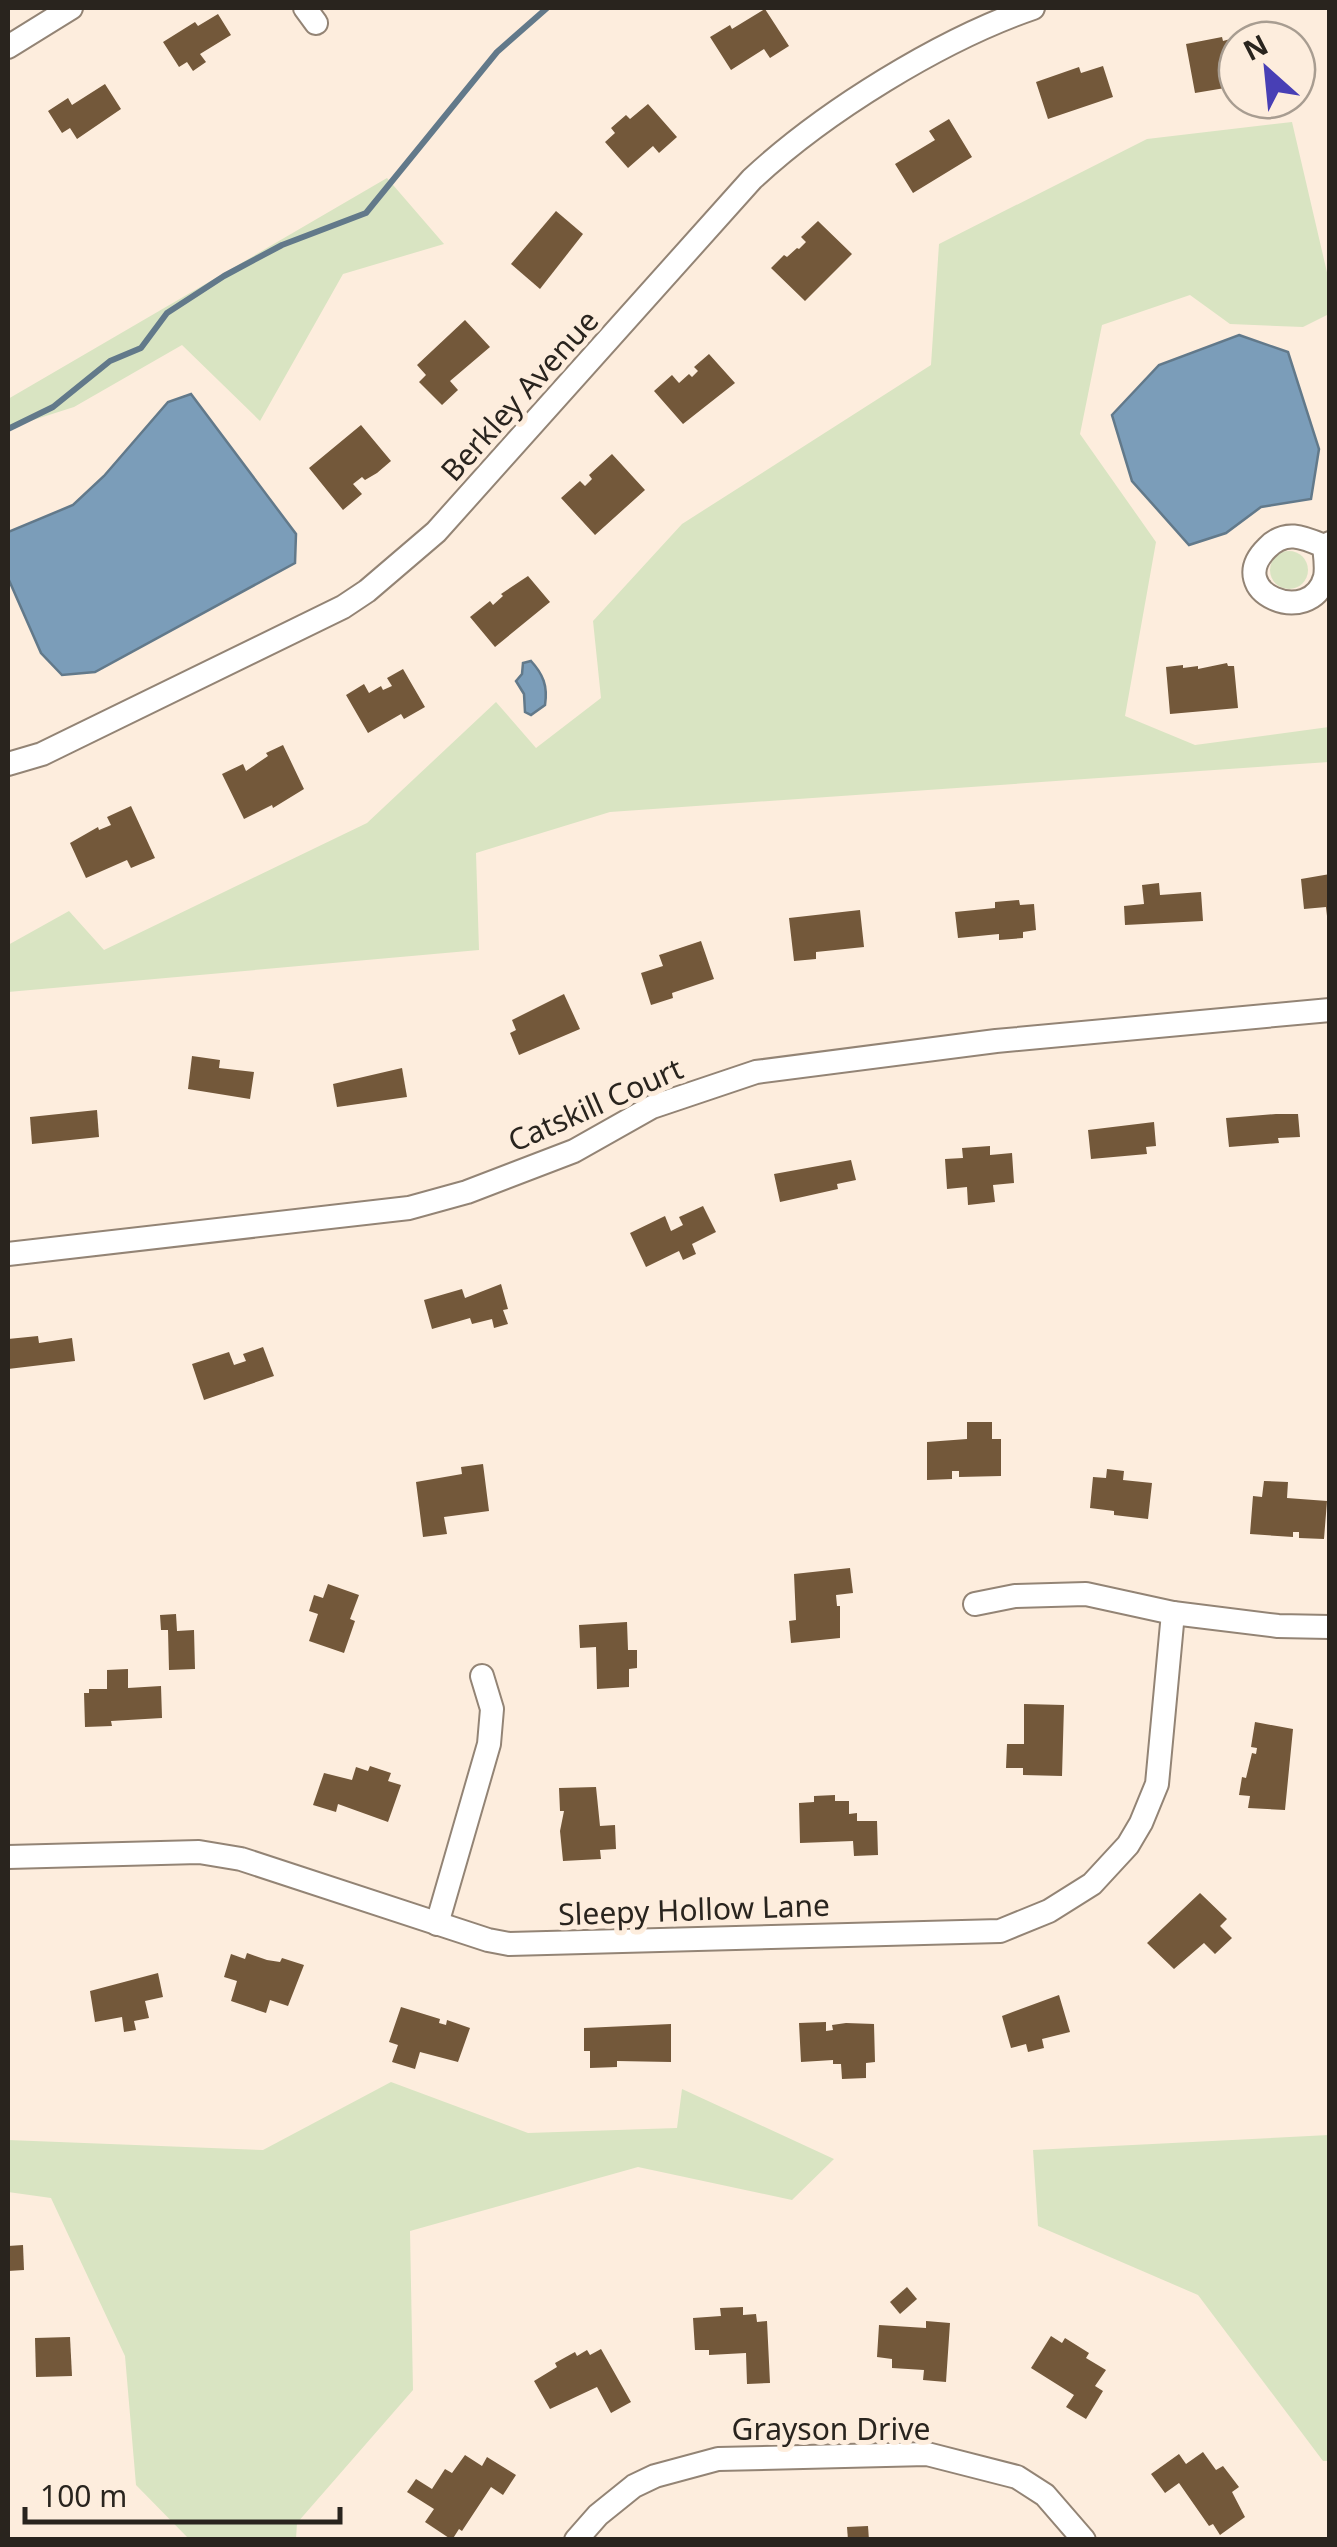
<svg xmlns="http://www.w3.org/2000/svg" width="1337" height="2547" font-family="'Noto Sans',sans-serif">
  <style>
    .green { fill: #d9e4c2 }
    .water { fill: #7b9db9; stroke: #62798a; stroke-width: 2.5 }
    .lines { fill: none; stroke-linecap: round; stroke-linejoin: round }
    .stream { stroke: #62798a; stroke-width: 6 }
    .building { fill: #73583a }
    .minor-casing { stroke: #938475; stroke-width: 26 }
    .minor { stroke: #fff; stroke-width: 22 }
    .labels { text-anchor: middle; dominant-baseline: central; stroke-width: 10; stroke-linejoin: round; paint-order: stroke }
    .street-label { font-size: 30px; fill: #29241e; stroke: #fdeddd }
  </style>
  <rect width="100%" height="100%" fill="#fdeddd"/>
  <g class="green">
    <path d="M1292 122 1329 281V314L1303 327 1230 324 1190 295 1102 325 1080 434 1156 542 1125 716 1195 745 1329 727V762L610 812 476 853 479 950 8 992V945L69 911 104 950 367 823 496 702 536 748 601 698 593 621 682 524 931 365 939 244 1147 139Z"/>
    <path d="M387 178 444 244 343 274 260 421 182 345 74 407 8 428V399Z"/>
    <circle cx="1289" cy="570" r="19"/>
    <path d="M391 2082 528 2133 677 2128 682 2089 834 2159 792 2200 638 2167 410 2231 413 2390 297 2523 296 2539H189L136 2485 125 2356 51 2198 8 2192V2140L263 2150Z"/>
    <path d="M1329 2135 1330 2461H1323L1198 2295 1038 2226 1033 2150Z"/>
  </g>
  <g class="water">
    <path d="M1239 335 1288 352 1319 449 1311 499 1261 507 1226 533 1189 545 1132 481 1112 415 1159 365Z"/>
    <path d="M191 394 296 534 295 563 95 672 62 675 41 653 8 578V532L73 505 104 476 168 402Z"/>
    <path d="M531 661C543 674 548 686 545 705L531 715 525 712 524 694 516 681 522 674 523 663Z"/>
  </g>
  <g class="lines">
    <path class="stream" d="M8 429 53 407 110 361 141 348 167 313 224 276 282 245 366 213 497 52 547 8"/>
  </g>
  <g class="building">
    <path d="M765 9 789 46 770 58 764 49 731 70 710 37 730 25 732 29Z"/>
    <path d="M218 14 231 35 200 54 206 62 193 71 187 62 179 67 163 42 195 22 198 26Z"/>
    <path d="M1252 33 1253 40H1237V86L1195 93 1186 44 1222 37 1223 41Z"/>
    <path d="M1103 66 1113 97 1048 119 1036 82 1079 67 1081 73Z"/>
    <path d="M105 84 121 109 77 139 70 128 62 133 48 111 68 98 72 105Z"/>
    <path d="M648 104 677 137 659 153 653 146 628 168 605 142 615 133 611 128 626 115 630 119Z"/>
    <path d="M949 119 972 157 913 193 895 164 935 140 929 131Z"/>
    <path d="M556 211 583 234 540 289 511 264Z"/>
    <path d="M818 221 852 254 805 301 771 268 784 255 787 257 797 248 799 249 806 242 801 237Z"/>
    <path d="M465 320 490 347 450 381 458 390 442 405 419 382 426 375 417 365Z"/>
    <path d="M709 354 735 383 683 424 654 391 672 375 679 383 689 374 692 377 698 371 694 367Z"/>
    <path d="M361 425 391 461 377 473 365 480 362 477 353 484 362 494 343 510 309 468Z"/>
    <path d="M612 454 645 490 595 535 561 498 580 481 585 486 592 479 589 475Z"/>
    <path d="M528 576 550 602 495 647 470 617 490 601 493 605 503 596 501 594Z"/>
    <path d="M1227 663 1228 666H1234L1238 708 1170 714 1166 667 1183 665V668L1198 666V669Z"/>
    <path d="M403 669 425 707 404 719 401 714 368 733 346 695 364 684 369 693 381 686 383 690 392 686 387 678Z"/>
    <path d="M283 745 304 789 273 808 272 805 244 819 222 774 243 764 246 771 268 756 266 753Z"/>
    <path d="M131 806 155 858 131 868 127 860 86 878 70 843 98 827 99 830 111 825 107 817Z"/>
    <path d="M1330 874V915L1327 916 1326 907 1304 909 1301 879Z"/>
    <path d="M1159 883 1160 895 1201 892 1203 921 1125 925 1124 906 1144 904 1142 885Z"/>
    <path d="M1019 900 1020 905 1034 904 1036 930 1023 932V938L999 940V934L958 938 955 912 995 908V902Z"/>
    <path d="M860 910 864 947 816 952V959L794 961 789 918Z"/>
    <path d="M701 941 714 979 672 993 673 998 651 1005 641 973 663 966 659 955Z"/>
    <path d="M564 994 580 1029 519 1055 510 1033 516 1030 512 1020Z"/>
    <path d="M192 1056 220 1060 219 1068 254 1072 250 1099 188 1089Z"/>
    <path d="M402 1068 407 1097 337 1107 333 1084Z"/>
    <path d="M97 1110 99 1137 32 1144 30 1117Z"/>
    <path d="M1276 1114H1298L1300 1137 1278 1138 1279 1143 1229 1147 1226 1118Z"/>
    <path d="M1154 1122 1156 1146 1146 1147 1147 1154 1091 1159 1088 1130Z"/>
    <path d="M990 1146V1155L1012 1153 1014 1183 993 1185 995 1202 968 1205 967 1187 947 1189 945 1159 963 1158 962 1148Z"/>
    <path d="M851 1160 856 1180 837 1184 838 1189 780 1202 774 1174Z"/>
    <path d="M703 1206 716 1232 692 1244 696 1254 683 1260 679 1251 646 1267 630 1233 665 1216 671 1231 683 1225 679 1217Z"/>
    <path d="M501 1284 508 1309 503 1310 508 1324 494 1328 492 1319 472 1324 470 1318 432 1329 424 1300 462 1289 465 1298Z"/>
    <path d="M38 1336 39 1343 72 1338 75 1361 8 1369V1339Z"/>
    <path d="M263 1347 274 1376 204 1400 192 1364 229 1352 234 1365 246 1361 243 1354Z"/>
    <path d="M967 1422H992V1439H1001V1476L959 1477V1471H952V1479L927 1480V1442L967 1439Z"/>
    <path d="M483 1464 489 1511 444 1517 447 1534 423 1537 416 1482 462 1474 461 1467Z"/>
    <path d="M1107 1469 1124 1471 1123 1480 1152 1483 1148 1519 1114 1515V1511L1090 1508 1093 1477 1106 1478Z"/>
    <path d="M1264 1481 1288 1482 1287 1498 1327 1501 1324 1539 1299 1538V1532H1293V1537L1250 1534 1253 1496 1262 1497Z"/>
    <path d="M850 1568 853 1593 836 1595 837 1606H840V1638L791 1643 789 1621 796 1620 794 1574Z"/>
    <path d="M328 1584 359 1595 350 1619 355 1621 344 1653 309 1641 318 1614 309 1611 314 1595 323 1598Z"/>
    <path d="M176 1614 177 1631 194 1630 195 1669 169 1670 168 1630H161L160 1615Z"/>
    <path d="M627 1622 628 1650H637V1668L629 1669V1687L597 1689 596 1647 580 1648 579 1625Z"/>
    <path d="M128 1669V1688L161 1686 162 1718 111 1721 112 1726 85 1727 84 1693H89V1689H107V1670Z"/>
    <path d="M1024 1704 1064 1705 1062 1776 1023 1775V1768H1006L1007 1744H1024Z"/>
    <path d="M1255 1722 1293 1729 1285 1810 1248 1808 1250 1796 1239 1795 1242 1777 1246 1778 1252 1753 1256 1754 1257 1748 1251 1747Z"/>
    <path d="M370 1766 391 1773 388 1781 401 1785 388 1822 338 1804 336 1812 313 1805 324 1773 352 1780 356 1767 368 1771Z"/>
    <path d="M596 1787 600 1826 615 1825 616 1849 600 1850 601 1859 563 1861 560 1831 564 1811H560L559 1788Z"/>
    <path d="M835 1795V1801H849V1814L857 1813V1821H877L878 1855 854 1856 853 1841 800 1843 799 1803 814 1802V1796Z"/>
    <path d="M1200 1893 1227 1919 1220 1926 1232 1938 1215 1954 1204 1943 1174 1969 1147 1943Z"/>
    <path d="M247 1953 267 1960 280 1962 282 1958 304 1965 288 2006 270 2000 266 2013 231 2001 237 1981 224 1977 231 1954 245 1959Z"/>
    <path d="M158 1973 163 1997 145 2001 149 2018 134 2021 136 2030 124 2032 122 2017 95 2022 90 1991Z"/>
    <path d="M1059 1995 1070 2032 1042 2039 1044 2048 1028 2052 1026 2044 1011 2048 1002 2016Z"/>
    <path d="M401 2007 440 2019 439 2023 446 2025 447 2020 470 2028 458 2062 420 2052 415 2069 392 2062 398 2045 389 2042Z"/>
    <path d="M826 2022V2031L833 2030 832 2025 846 2023 874 2024 875 2062 866 2063V2078L842 2079 841 2064H833V2060L801 2062 799 2023Z"/>
    <path d="M671 2024V2062L617 2061V2067L590 2068V2051H584V2028Z"/>
    <path d="M23 2245 24 2270 8 2271V2246Z"/>
    <path d="M907 2287 917 2299 900 2314 890 2302Z"/>
    <path d="M743 2307V2315L756 2314 757 2322 767 2321 770 2383 747 2384 746 2353 709 2355V2350H695L693 2318 721 2316 720 2308Z"/>
    <path d="M926 2321 950 2323 946 2382 923 2380 924 2370 892 2368V2359L877 2357 879 2325 926 2328Z"/>
    <path d="M1051 2336 1062 2343 1065 2338 1089 2353 1086 2358 1106 2370 1095 2386 1103 2391 1086 2419 1066 2407 1074 2395 1031 2368Z"/>
    <path d="M70 2337 72 2376 36 2377 35 2338Z"/>
    <path d="M601 2349 631 2402 611 2413 597 2387 550 2409 534 2381 557 2367 555 2363 575 2352 577 2356 587 2350 590 2355Z"/>
    <path d="M1203 2452 1216 2470 1223 2466 1239 2487 1232 2492 1245 2517 1220 2535 1213 2524 1209 2526 1179 2483 1165 2493 1151 2474 1179 2454 1186 2464Z"/>
    <path d="M465 2455 482 2466 487 2457 516 2475 503 2495 491 2487 462 2531 459 2529 452 2540 425 2522 434 2509 407 2492 416 2479 432 2489 445 2469 452 2473Z"/>
    <path d="M868 2526 869 2540H848L847 2527Z"/>
  </g>
  <g class="lines">
    <defs>
      <g id="minor">
        <path d="M305 8 316 23"/>
        <path d="M8 47 71 8"/>
        <path d="M1324 546C1325 556 1327 567 1325 577 1311 629 1222 592 1267 548 1285 529 1303 537 1324 546L1330 543"/>
        <path d="M8 764 42 754 343 607 367 591 436 532 752 179C824 112 940 40 1033 8"/>
        <path d="M8 1254 409 1208 467 1192 574 1151 652 1107 756 1072 996 1041 1330 1010"/>
        <path d="M975 1604 1015 1596 1086 1594 1173 1613 1278 1626 1330 1627"/>
        <path d="M8 1857 199 1852 241 1859 488 1940 509 1944 1000 1931 1049 1911 1092 1884 1128 1845 1141 1823 1157 1784 1173 1613"/>
        <path d="M437 1924 489 1744 492 1709 482 1676"/>
        <path d="M576 2540 598 2515 634 2486 655 2476 718 2459 927 2454 1017 2477 1045 2495 1084 2540"/>
      </g>
    </defs>
    <use href="#minor" class="minor-casing"/>
    <use href="#minor" class="minor"/>
  </g>
  <g class="labels">
    <g class="street-label">
      <text transform="translate(519 395) rotate(-48)">Berkley Avenue</text>
      <text transform="translate(595 1104) rotate(-24)">Catskill Court</text>
      <text transform="translate(694 1909) rotate(-2)">Sleepy Hollow Lane</text>
      <text x="831" y="2428">Grayson Drive</text>
    </g>
  </g>
  <rect width="1337" height="2547" fill="none" stroke="#29241e" stroke-width="20"/>
  <g transform="translate(1267 70) rotate(333)"><circle r="48" fill="#fdeddd" stroke="#a89d91" stroke-width="2.5"/>
  <path d="M0-8L18 38L0 25L-18 38Z" fill="#483fb5"/>
  <text y="-15" font-size="28" font-weight="bold" text-anchor="middle" fill="#29241e">N</text>
  </g>
  <path d="M25 2507v15h315v-15" fill="none" stroke="#29241e" stroke-width="5"/>
  <text x="40" y="2507" font-size="30" fill="#29241e" stroke="#fdeddd" stroke-width="8" paint-order="stroke">100 m</text>
</svg>
